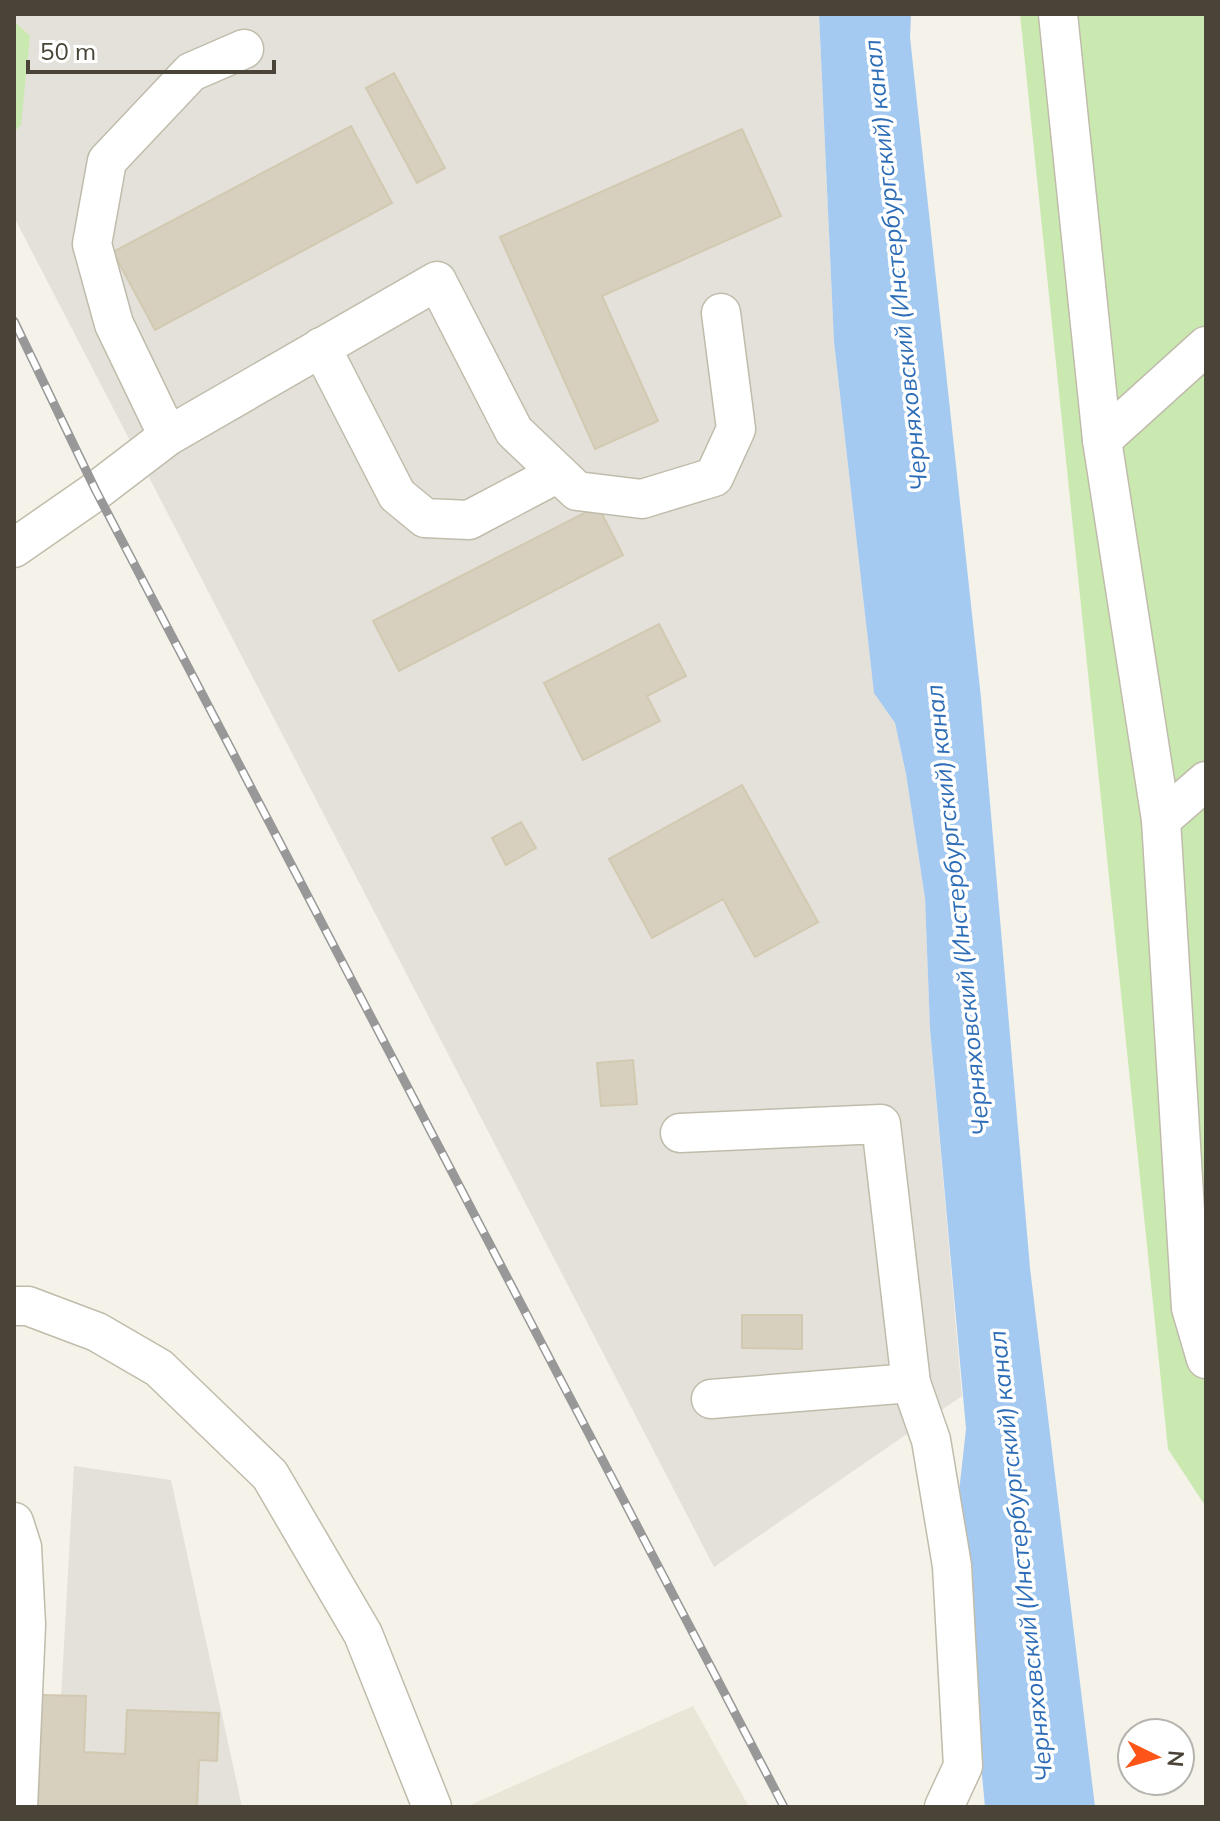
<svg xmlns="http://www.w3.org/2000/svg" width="1220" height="1821" font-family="Mulish,sans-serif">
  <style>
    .residential { fill: #e9e5d7 }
    .industrial { fill: #e4e1da }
    .green { fill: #cae9b1 }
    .water { fill: #a5caf2 }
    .building { fill: #d7d0be; stroke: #d2c9b1; stroke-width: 2 }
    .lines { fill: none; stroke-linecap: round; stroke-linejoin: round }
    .minor-casing { stroke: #c0bcab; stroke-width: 41 }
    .minor { stroke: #fff; stroke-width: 38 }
    .rail-casing { stroke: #989898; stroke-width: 9 }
    .rail { stroke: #fff; stroke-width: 6; stroke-dasharray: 18; stroke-linecap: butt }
    .labels { text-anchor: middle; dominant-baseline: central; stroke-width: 7; stroke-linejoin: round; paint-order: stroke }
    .water-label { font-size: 24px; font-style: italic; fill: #2d6db7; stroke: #fff }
  </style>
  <rect width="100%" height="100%" fill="#f5f2e9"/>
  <path class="residential" d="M693 1706 749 1807H466Z"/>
  <g class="industrial">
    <path d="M14 14H819L834 342 874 692 895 723 906 774 925 898 930 1029 962 1396 714 1567 14 217Z"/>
    <path d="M74 1466 171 1480 242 1807H55Z"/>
  </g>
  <g class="green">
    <path d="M1020 14H1206V1507L1168 1449Z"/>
    <path d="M14 21 30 36 21 125 14 132Z"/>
  </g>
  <path class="water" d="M819 14H911L910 37 981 698 1030 1268 1095 1807H985L957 1510 966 1429 930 1029 925 898 906 774 895 723 874 693 834 342Z"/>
  <g class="building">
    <path d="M394 73 445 168 417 183 366 88Z"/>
    <path d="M351 126 392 203 155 330 113 252Z"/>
    <path d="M742 129 781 216 602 296 658 421 595 449 500 237Z"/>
    <path d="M598 506 623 555 399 671 373 621Z"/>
    <path d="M659 624 686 676 647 696 660 721 583 760 544 683Z"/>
    <path d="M742 785 818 922 755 957 723 899 652 938 609 859Z"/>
    <path d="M521 822 536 848 506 865 492 838Z"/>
    <path d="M633 1060 637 1104 601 1106 597 1063Z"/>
    <path d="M742 1315H802V1349L742 1348Z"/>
    <path d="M42 1695 86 1696 84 1752 125 1754 127 1710 219 1713 217 1761 199 1760 197 1807H38Z"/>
  </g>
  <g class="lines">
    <defs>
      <g id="minor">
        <path d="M1058 14 1102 440 1161 820 1191 1308 1206 1359"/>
        <path d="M321 347 397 495 425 518 469 520 558 473"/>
        <path d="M168 436 114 324 92 244 107 161 191 72 244 49"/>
        <path d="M1102 440 1206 346"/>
        <path d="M14 548 96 491 168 436 437 281 514 431 577 491 642 499 714 477 736 429 721 313"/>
        <path d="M1161 820 1206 781"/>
        <path d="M680 1133 881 1124 911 1383 931 1440 952 1566 963 1766 944 1807"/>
        <path d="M14 1306H28L97 1332 159 1368 270 1475 363 1634 432 1807"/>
        <path d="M711 1399 911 1383"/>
        <path d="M14 1522 22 1547 26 1625 18 1807"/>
      </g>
    </defs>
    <use href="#minor" class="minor-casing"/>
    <use href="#minor" class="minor"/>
    <defs>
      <path id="rail" d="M14 321 96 491 784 1807"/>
    </defs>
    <use href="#rail" class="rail-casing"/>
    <use href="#rail" class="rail"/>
  </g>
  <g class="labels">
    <g class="water-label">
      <text transform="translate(895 265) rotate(-96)">Черняховский (Инстербургский) канал</text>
      <text transform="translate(957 910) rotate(-96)">Черняховский (Инстербургский) канал</text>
      <text transform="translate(1020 1556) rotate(-96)">Черняховский (Инстербургский) канал</text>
    </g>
  </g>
  <rect width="1220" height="1821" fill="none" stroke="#494437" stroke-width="32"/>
  <g transform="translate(1156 1757) rotate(95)"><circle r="38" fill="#ffffff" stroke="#b6b4af" stroke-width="2"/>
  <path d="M0-6L14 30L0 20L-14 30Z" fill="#fd5417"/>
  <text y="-12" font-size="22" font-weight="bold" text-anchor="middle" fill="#494437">N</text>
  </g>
  <path d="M28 60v12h246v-12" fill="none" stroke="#494437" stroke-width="4"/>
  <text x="40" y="60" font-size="24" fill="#494437" stroke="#ffffff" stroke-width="6" paint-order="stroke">50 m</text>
</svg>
